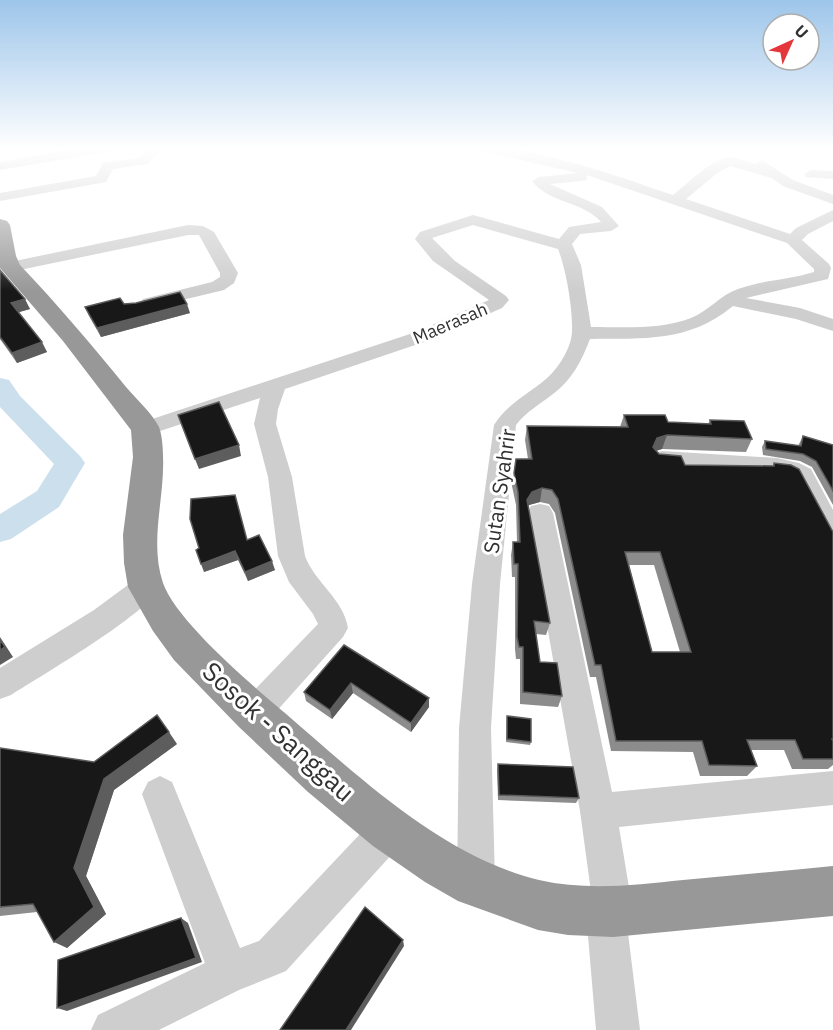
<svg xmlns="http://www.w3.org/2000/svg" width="833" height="1030" font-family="'IBM Plex Sans',sans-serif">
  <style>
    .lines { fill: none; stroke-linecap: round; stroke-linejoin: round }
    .river { fill: #ccdfed; fill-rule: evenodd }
    .minor { fill: #cecece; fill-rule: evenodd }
    .highway { fill: #989898; fill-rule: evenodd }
    .wall { fill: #8c8c8c; fill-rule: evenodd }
    .shaded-wall { fill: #5d5d5d }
    .building { fill: #181818; stroke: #5d5d5d; stroke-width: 1.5; fill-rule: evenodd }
    .labels { text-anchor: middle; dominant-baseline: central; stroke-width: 6; stroke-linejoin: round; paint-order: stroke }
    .far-street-label { font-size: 18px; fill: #313131; stroke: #fff }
    .street-label { font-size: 21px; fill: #313131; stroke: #fff }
    .near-street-label { font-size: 26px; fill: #313131; stroke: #fff }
  </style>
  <rect width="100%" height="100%" fill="#fff"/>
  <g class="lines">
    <path class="river" d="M0 378 9 380 20 396 80 456 85 463 59 507 11 539 0 542V514L37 491 54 464 0 407Z"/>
    <g class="minor">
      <path d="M88 147H119L113 151 0 170V162Z"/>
      <path d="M150 147 162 149 147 164 113 169 106 182 0 201V193L96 176 103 163 138 158Z"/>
      <path d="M474 147C540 147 611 174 673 195 686 185 712 159 728 157 736 157 748 162 756 164L762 160 793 180 833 195V204L783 186 772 178 730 166 716 174 686 199 790 234 796 228 833 210V221L808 234 802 240 829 264 831 268 828 279 746 298 800 308 833 319V331L796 319 733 306C688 343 644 338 590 339 582 360 572 380 553 394 540 404 526 412 516 425L500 584 491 728 495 883 490 897 476 902 462 897 457 883 459 728 472 584 494 425C507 404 527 395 546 379 558 369 572 347 572 331 573 309 566 269 558 249L473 225 432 238 455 261 506 296 509 300 502 308 430 340 285 389 278 409 276 424 292 477 305 556C315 583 343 598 348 628L343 637 265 724 254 728 243 724 238 713 243 702 318 624 313 614 289 582 278 556 268 477 254 424 260 398 145 436 137 434 134 429 137 424 416 332 489 300 433 261 415 239 420 232 473 215 559 239 569 227 601 222C583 201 550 204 532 181L539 177 578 173 480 151ZM587 175 787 243 814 269V272C789 280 762 280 738 289 720 295 709 311 691 318 660 330 623 327 591 327L581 265 572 244 580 234 611 231 619 226 602 207 550 184 581 181 586 180Z"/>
      <path d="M811 170 833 171V179L806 177 804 174Z"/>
      <path d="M188 225 203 226 214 232 238 273 234 283 224 290 149 308 143 307 140 303 143 299 212 282 220 277V273L199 235H188L10 272 4 271 2 267 4 263 10 262Z"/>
      <path d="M662 451 777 458 799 463 811 469 833 510V545L824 542 793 481 784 476 654 465 650 459 654 453Z"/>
      <path d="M540 504 549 506 553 513 612 792 833 771V805L619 827 633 912 627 925 640 1030H596L586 912 592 899 580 811 527 513 531 506Z"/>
      <path d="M146 576 156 579 160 587C146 615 42 675 11 695L0 699V668L94 610 136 579Z"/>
      <path d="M160 776 172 782 240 948 259 941 377 816 390 811 403 816 408 829 403 842 286 971 239 990 159 1030H91L98 1015 205 963 142 794 148 782Z"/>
    </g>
    <path class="highway" d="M0 219 7 221 10 225 16 256 20 265C57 304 92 345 126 387 136 399 152 413 159 427 162 435 163 448 163 456 165 498 149 541 163 583 176 621 253 686 285 713 358 776 443 857 539 880 587 891 635 885 683 880 733 875 783 871 833 866V916L613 937 568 935 538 930 458 901 425 882 373 846 308 792 239 727 174 660 153 631 128 587 124 563 123 535 133 457 131 430 63 341 0 268Z"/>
  </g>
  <g class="wall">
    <path d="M0 270 30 309 19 312 47 352 17 363 0 339Z"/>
    <path d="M124 304 190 313 101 337 89 316 85 307Z"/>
    <path d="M624 415 668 422 708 424 710 420 752 439 746 452 662 449 656 451 659 454 685 465 773 466 774 463 833 532V765L828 769H792L784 750H751L757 766 747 776H700L693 752 611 751 596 677H590L555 513 549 504 540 502 529 505 528 506 550 623 546 635 536 634 540 662 562 696 558 707 520 704V659H516L515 649V577H512L511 555 513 542H517L516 505 512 486 516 459H528L525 440 527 426 620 427ZM629 565H654L680 652H652Z"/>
    <path d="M803 436 833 445V505L812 467 800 461 763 455 762 447 765 441 798 446Z"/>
    <path d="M247 539 275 570 248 581 238 560 204 572Z"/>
    <path d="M344 645 429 707 411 732 353 693 332 719 306 701 304 692Z"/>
    <path d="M507 716 531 742 530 745 506 742Z"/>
    <path d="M177 744 114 790 86 876 106 914 67 948 37 912 0 916V748L94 762Z"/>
    <path d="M498 764 579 798 576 803 498 800 497 770Z"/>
  </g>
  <g class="shaded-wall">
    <path d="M25 299 30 309 16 313 11 303Z"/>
    <path d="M187 304 190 313 101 337 97 328Z"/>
    <path d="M42 342 47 352 17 363 12 353Z"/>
    <path d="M667 435 662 449 652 452 653 447 657 438Z"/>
    <path d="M239 445 241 456 199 469 195 459Z"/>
    <path d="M542 488 540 502 529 505 525 513 527 500 532 492Z"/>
    <path d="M235 551 238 560 204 572 201 564Z"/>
    <path d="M272 561 275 570 248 581 245 572Z"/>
    <path d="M0 637 13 657 0 665Z"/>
    <path d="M351 683 353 693 332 719 330 710Z"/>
    <path d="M429 698V707L411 732V723Z"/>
    <path d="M169 732 177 744 114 790 86 876 106 914 67 948 54 942 74 868 104 779Z"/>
    <path d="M181 918 188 923 202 962 67 1011 57 1008Z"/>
    <path d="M403 940 404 946 351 1030H346Z"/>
  </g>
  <g class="building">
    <path d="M0 270 25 299 11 303 42 342 12 353 0 337Z"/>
    <path d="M180 292 187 304 97 328 85 307 120 298 124 304 136 303Z"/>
    <path d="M219 402 239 445 195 459 178 415Z"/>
    <path d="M624 415H665L668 422 711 424 710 420 744 421 752 439 667 435 657 438 653 447 659 454 681 456 685 465 774 466V463L791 465 799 469 833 532V739H832L833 741V759H803L795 740H747L757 766 709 765 702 741H616L601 665H595L558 499 552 490 542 488 532 492 527 500 550 623 534 621 540 662 557 663 562 696 523 692V647H519L517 637 518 564H514L513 542H520L518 492 514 473 516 459H532L527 426 628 427ZM625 552H660L691 652H652Z"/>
    <path d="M803 436 833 445V491L816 461 803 454 766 449 765 441 801 446Z"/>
    <path d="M235 495 247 540 259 535 272 561 245 572 235 551 201 564 196 550 199 548 190 519 191 499Z"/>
    <path d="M0 640 5 647 0 650Z"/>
    <path d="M344 645 429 698 411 723 351 683 330 710 304 692Z"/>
    <path d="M157 715 169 732 104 779 74 868 94 907 54 942 33 904 0 907V748L94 762Z"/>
    <path d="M507 716 531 719V742L507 739Z"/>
    <path d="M498 764 573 767 579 798 499 795Z"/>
    <path d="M365 907 403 940 346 1030H280Z"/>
    <path d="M181 918 196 958 57 1008 58 960Z"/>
  </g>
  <linearGradient id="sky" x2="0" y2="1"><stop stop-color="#9dc5ea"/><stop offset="0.51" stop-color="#fff"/><stop offset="1" stop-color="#fff" stop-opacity="0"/></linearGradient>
  <rect width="833" height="291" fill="url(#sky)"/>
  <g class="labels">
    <g class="far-street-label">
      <text transform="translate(450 323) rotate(-23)">Maerasah</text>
    </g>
    <g class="street-label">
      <text transform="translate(499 491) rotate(-82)">Sutan Syahrir</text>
    </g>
    <g class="near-street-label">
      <text transform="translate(279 731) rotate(42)">Sosok - Sanggau</text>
    </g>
  </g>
  <g transform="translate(791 42) rotate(45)"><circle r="28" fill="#ffffff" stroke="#adadad" stroke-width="1.5"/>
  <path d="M0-4.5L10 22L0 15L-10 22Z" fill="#e5363c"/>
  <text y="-9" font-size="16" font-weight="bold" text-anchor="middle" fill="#313131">U</text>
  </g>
</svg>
